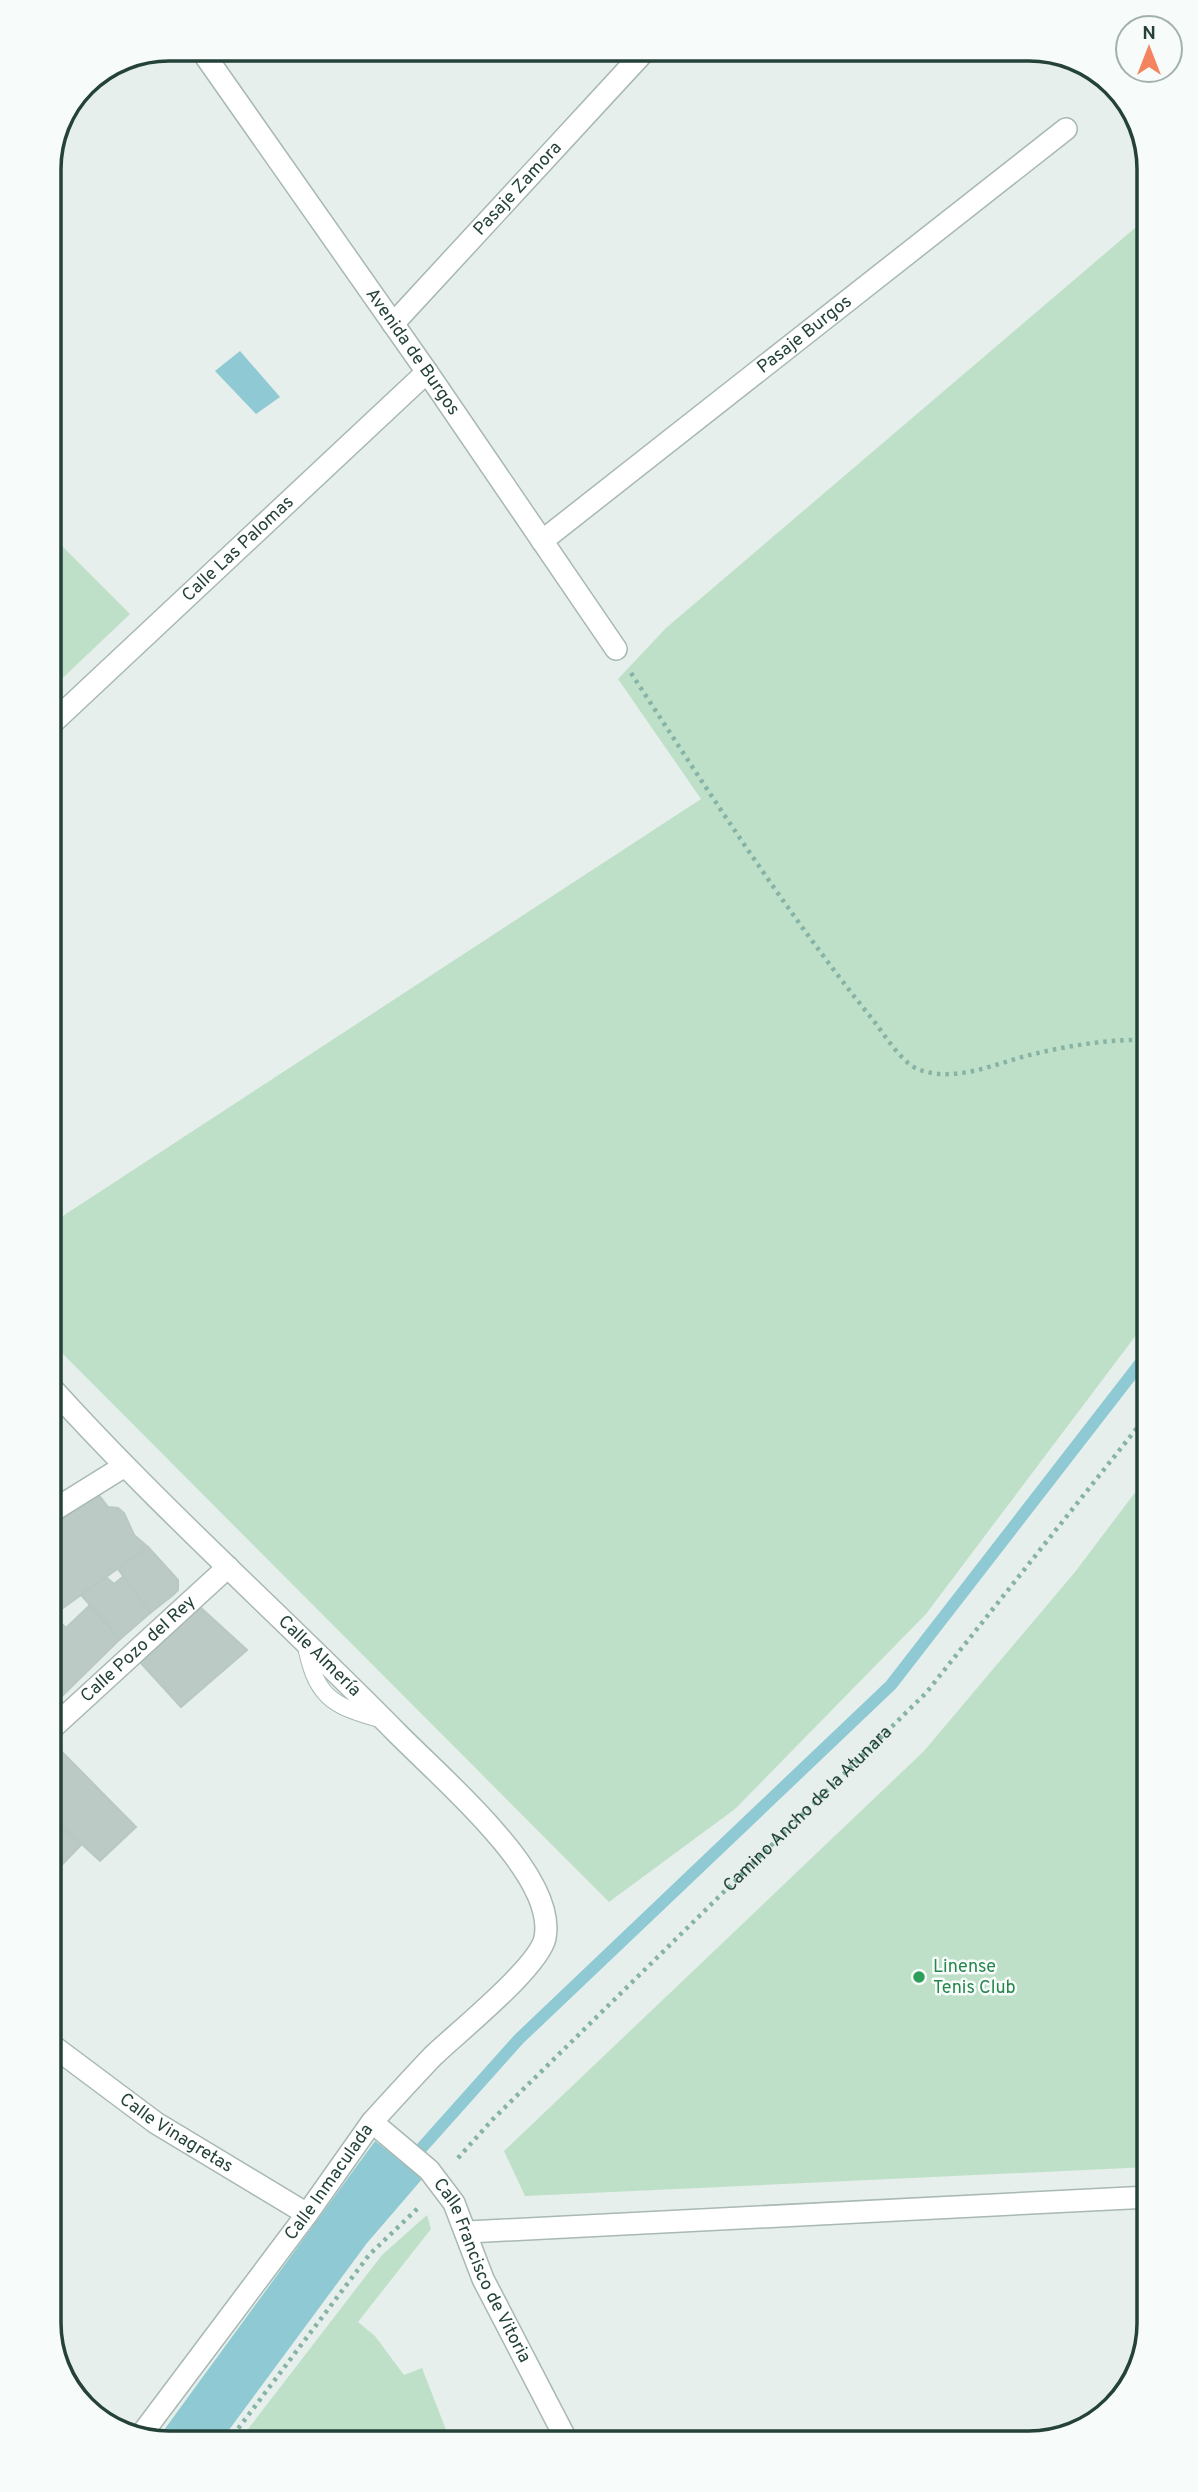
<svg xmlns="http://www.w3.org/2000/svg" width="1198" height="2492" font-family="Overpass,sans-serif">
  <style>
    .green { fill: #bfe0c8 }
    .water { fill: #8ec9d4 }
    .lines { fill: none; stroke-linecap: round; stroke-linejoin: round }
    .stream { stroke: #8ec9d4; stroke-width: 12 }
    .building { fill: #bbcac4; stroke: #b8c9c2; stroke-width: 2 }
    .service-casing { stroke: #a8b8b2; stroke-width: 18 }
    .minor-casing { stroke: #a8b8b2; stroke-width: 24 }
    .tertiary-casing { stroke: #a8b8b2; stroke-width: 24 }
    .path { stroke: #86b3a5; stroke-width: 4.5; stroke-dasharray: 3.5 5; stroke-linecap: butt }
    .service { stroke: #fff; stroke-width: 16 }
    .minor { stroke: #fff; stroke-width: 21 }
    .tertiary { stroke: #fff; stroke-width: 21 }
    .leisure-dot { fill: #2e9e5b; stroke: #f7fbf9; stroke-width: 2.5 }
    .labels { text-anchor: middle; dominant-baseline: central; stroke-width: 5; stroke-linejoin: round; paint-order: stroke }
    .street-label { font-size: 18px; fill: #24423a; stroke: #f7fbf9 }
    .leisure-label { font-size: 18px; fill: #27864d; stroke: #f7fbf9; text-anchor: start }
    .rim { fill: none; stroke: #24423a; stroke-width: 3.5 }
  </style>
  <rect width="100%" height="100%" fill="#e6efeb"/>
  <g class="green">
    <path d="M1149 216V1318L926 1614 735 1809 609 1902 49 1340V1225L701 799 618 679 666 628Z"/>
    <path d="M49 533 130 614 49 691Z"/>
    <path d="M1149 1474V2167L525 2196 504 2151 924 1751 1075 1572Z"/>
    <path d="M427 2215 431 2229 358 2322 375 2336 404 2375 422 2368 450 2440 238 2442 382 2255Z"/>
  </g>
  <g class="water">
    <path d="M240 351 280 397 256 414 215 371Z"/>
    <path d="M375 2141 423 2178 367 2243 220 2442 156 2441Z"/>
  </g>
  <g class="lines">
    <path class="stream" d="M410 2161 519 2039 891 1685 1149 1352"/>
  </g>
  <g class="building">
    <path d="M98 1494 108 1507 118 1508 124 1513 134 1535 148 1547 53 1615 49 1609V1528Z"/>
    <path d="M148 1547 178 1580V1590L173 1595 150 1613 118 1569Z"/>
    <path d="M124 1576 150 1613 120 1639 81 1595 106 1577 114 1584Z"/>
    <path d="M89 1606 120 1639 60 1698 49 1686V1618L53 1615 66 1628Z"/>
    <path d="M200 1607 247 1650 181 1707 140 1662Z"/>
    <path d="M63 1753 136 1827 100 1861 49 1814V1766Z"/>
    <path d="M49 1814 81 1845 50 1877 49 1876Z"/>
  </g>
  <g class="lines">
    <defs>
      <path id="service" d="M305 1641C315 1696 330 1706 383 1720"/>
      <g id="minor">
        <path id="s2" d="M206 57 427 372 616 649"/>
        <path id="s3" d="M393 324 643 53"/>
        <path id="s4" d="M542 541 1066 129"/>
        <path id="s5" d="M49 726 427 372"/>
        <path d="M49 1513 123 1467"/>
        <path id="s6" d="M49 1731 228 1567"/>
        <path id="s7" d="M49 2043 156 2123 307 2214"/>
        <path id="s8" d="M141 2435 307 2214 372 2122"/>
      </g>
      <g id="tertiary">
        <path id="s9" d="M49 1385C159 1507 282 1616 397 1733 429 1765 464 1796 494 1831 517 1857 552 1902 545 1938 539 1967 458 2032 433 2056 412 2078 392 2100 372 2122L429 2170 454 2203 483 2279 566 2439"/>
        <path d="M468 2232 1149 2197"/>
      </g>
    </defs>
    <use href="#service" class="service-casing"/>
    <use href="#minor" class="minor-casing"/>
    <use href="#tertiary" class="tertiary-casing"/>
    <g class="path">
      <path d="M631 673C708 791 785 911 873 1020 885 1035 902 1064 920 1070 958 1083 998 1062 1034 1054 1071 1045 1111 1039 1149 1040"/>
      <path id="s1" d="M458 2158 493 2119 926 1693 1149 1413"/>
      <path d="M228 2442 369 2255 418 2208"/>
    </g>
    <use href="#service" class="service"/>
    <use href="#minor" class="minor"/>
    <use href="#tertiary" class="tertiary"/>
  </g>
  <circle class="leisure-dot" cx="919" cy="1977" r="7"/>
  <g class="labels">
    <g class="street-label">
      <text stroke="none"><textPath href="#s3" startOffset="184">Pasaje Zamora</textPath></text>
      <text stroke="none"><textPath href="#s4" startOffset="334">Pasaje Burgos</textPath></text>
      <text stroke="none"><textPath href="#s2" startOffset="360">Avenida de Burgos</textPath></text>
      <text stroke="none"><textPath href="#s5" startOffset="259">Calle Las Palomas</textPath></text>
      <text stroke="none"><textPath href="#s6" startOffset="121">Calle Pozo del Rey</textPath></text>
      <text stroke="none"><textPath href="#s9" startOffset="383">Calle Almería</textPath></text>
      <text stroke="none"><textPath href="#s1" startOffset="494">Camino Ancho de la Atunara</textPath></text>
      <text stroke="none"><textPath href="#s7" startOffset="156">Calle Vinagretas</textPath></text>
      <text stroke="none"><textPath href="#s8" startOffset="315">Calle Inmaculada</textPath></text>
      <text stroke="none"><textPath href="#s9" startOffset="1195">Calle Francisco de Vitoria</textPath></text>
    </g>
    <g class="leisure-label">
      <text x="933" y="1967">Linense<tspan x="933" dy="21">Tenis Club</tspan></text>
    </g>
  </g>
  <path d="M0 0H1198V2492H0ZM169 61H1029A108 108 0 0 1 1137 169V2323A108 108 0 0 1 1029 2431H169A108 108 0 0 1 61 2323V169A108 108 0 0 1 169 61Z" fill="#f7fbf9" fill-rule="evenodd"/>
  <path class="rim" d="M169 61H1029A108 108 0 0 1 1137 169V2323A108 108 0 0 1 1029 2431H169A108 108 0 0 1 61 2323V169A108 108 0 0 1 169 61Z"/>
  <g transform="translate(1149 49)"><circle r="33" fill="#f7fbf9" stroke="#a3b1ad" stroke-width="2"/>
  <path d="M0-5L12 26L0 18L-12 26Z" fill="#f4845f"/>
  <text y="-10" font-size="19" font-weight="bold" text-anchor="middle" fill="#24423a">N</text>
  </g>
</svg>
